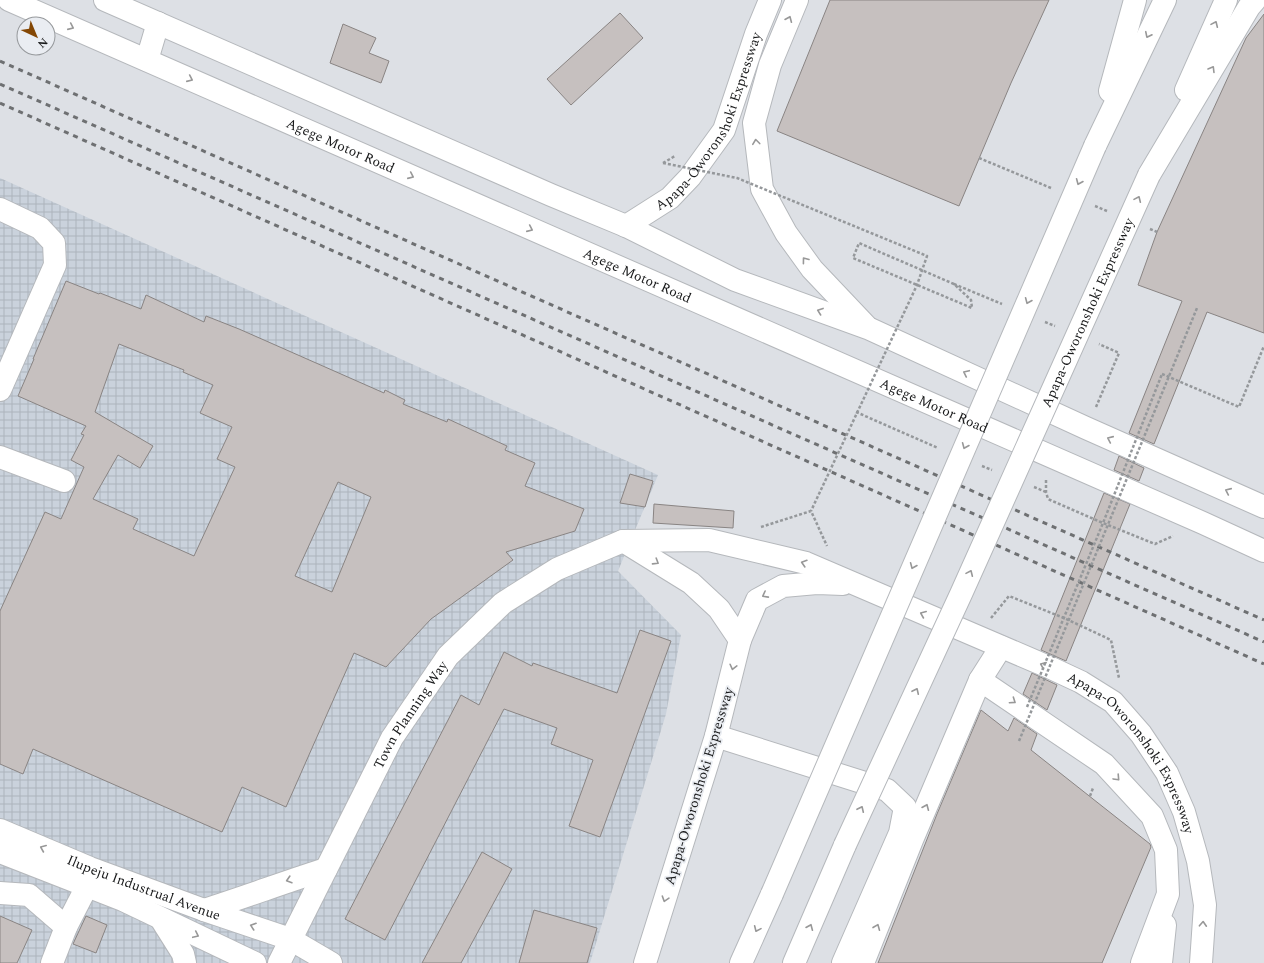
<svg xmlns="http://www.w3.org/2000/svg" width="1264" height="963" font-family="Spectral,serif">
  <style>
    .industrial { fill: url(#industrial-grid) }
    .building { fill: #c6c0bf; stroke: #898483; fill-rule: evenodd }
    .lines { fill: none; stroke-linecap: round; stroke-linejoin: round }
    .minor-casing { stroke: #b5b8bc; stroke-width: 24 }
    .major-casing { stroke: #b5b8bc; stroke-width: 24 }
    .highway-casing { stroke: #b5b8bc; stroke-width: 24 }
    .path { stroke: #95989b; stroke-width: 2.5; stroke-dasharray: 3 2; stroke-linecap: butt }
    .minor { stroke: #fff; stroke-width: 22 }
    .major { stroke: #fff; stroke-width: 22 }
    .highway { stroke: #fff; stroke-width: 22 }
    .rail { stroke: #6e7072; stroke-width: 3; stroke-dasharray: 5 5; stroke-linecap: butt }
    .highway-bridge-casing { stroke: #b5b8bc; stroke-width: 24; stroke-linecap: butt }
    .path-bridge { stroke: #95989b; stroke-width: 2.5; stroke-dasharray: 3 2; stroke-linecap: butt }
    .highway-bridge { stroke: #fff; stroke-width: 22 }
    .oneway { stroke: #989898 }
    .labels { text-anchor: middle; dominant-baseline: central; stroke-width: 3.5; stroke-linejoin: round; paint-order: stroke }
    .street-label { font-size: 14px; fill: #191a1b; stroke: #eaedf2 }
  </style>
  <defs>
    <pattern id="industrial-grid" width="8" height="8" patternUnits="userSpaceOnUse"><rect width="8" height="8" fill="#cad2dc"/><path d="M0 4h8M4 0v8" fill="none" stroke="#adb4bc"/></pattern>
  </defs>
  <rect width="100%" height="100%" fill="#dde0e5"/>
  <path class="industrial" d="M0 178 658 475 618 571 681 635 666 714 590 963H0Z"/>
  <g class="building">
    <path d="M830 0H1049L1011 83 959 206 777 131Z"/>
    <path d="M620 13 643 38 571 105 547 79Z"/>
    <path d="M1264 14V333L1207 312 1154 444 1129 433 1182 301 1138 285 1157 232 1246 38Z"/>
    <path d="M343 24 376 38 369 53 389 61 381 83 330 63Z"/>
    <path d="M66 281 99 294 100 293 141 309 146 295 204 322 206 316 239 329 384 393 385 390 405 400 403 404 447 422 448 419 507 446 505 450 535 463 525 486 584 509 575 531 506 552 513 560 431 619 386 667 354 653 286 807 242 787 222 832 33 749 23 774 0 764V611L45 512 61 519 84 467 71 460 84 435 81 434 86 426 18 396 34 359H33ZM119 344 184 370 183 372 213 385 200 413 232 427 217 459 235 467 194 556 133 529 138 519 93 499 118 455 140 468 153 446 95 412ZM338 482 371 497 332 592 295 576Z"/>
    <path d="M1119 456 1144 468 1139 481 1114 470Z"/>
    <path d="M630 474 653 481 645 507 620 503Z"/>
    <path d="M1104 493 1130 504 1066 661 1041 650Z"/>
    <path d="M654 504 734 511 733 528 653 523Z"/>
    <path d="M640 630 671 641 600 837 569 826 593 760 551 744 557 728 504 709 385 940 345 919 461 695 479 705 504 652 532 666 533 663 617 693Z"/>
    <path d="M1032 673 1057 685 1047 710 1023 694Z"/>
    <path d="M981 710 1008 731 1014 718 1037 734 1031 750 1150 844 1151 847 1102 963H878L937 814Z"/>
    <path d="M482 852 512 869 461 963H422Z"/>
    <path d="M534 910 597 928 587 963H519Z"/>
    <path d="M0 916 32 930 17 963H0Z"/>
    <path d="M86 916 107 925 96 953 73 944Z"/>
  </g>
  <g class="lines">
    <defs>
      <g id="minor">
        <path d="M0 209 40 228 54 243 55 265 0 390"/>
        <path d="M0 457 64 481"/>
        <path d="M980 680 1104 764 1152 816 1166 850 1168 894 1142 963"/>
        <path d="M716 736 887 790 905 807 900 833 843 963"/>
        <path id="s1" d="M0 830 90 868 204 910 290 939 331 963"/>
        <path d="M0 852 123 900 255 963"/>
        <path d="M0 893 29 895 66 927"/>
        <path d="M52 963 66 927 87 886"/>
        <path d="M863 963 912 840 980 680 1001 647"/>
        <path d="M1161 963 1165 925"/>
      </g>
      <g id="major">
        <path id="s2" d="M626 226 670 198 690 177 724 130 756 34 770 0"/>
        <path d="M623 541 691 583 719 609 740 640 716 736 645 963"/>
        <path d="M740 640 757 600 783 586 817 583 843 584"/>
        <path d="M204 910C245 897 285 882 326 869"/>
        <path d="M161 919 183 954 185 963"/>
        <path id="s3" d="M279 963 392 738 448 656 503 603 557 569 623 541 709 540 806 563 1051 668 1081 682 1113 702 1141 734 1167 773 1184 812 1198 861 1205 905 1201 963"/>
      </g>
      <g id="highway">
        <path id="s4" d="M9 0 1203 523 1264 551"/>
        <path d="M105 0 551 195 626 226 735 280 870 329 1086 428 1264 507"/>
        <path d="M797 0 770 65 754 123 762 189 786 233 812 269 866 326"/>
        <path d="M147 60 158 23"/>
        <path d="M1186 90 1226 0"/>
        <path d="M1110 91 1135 0"/>
        <path d="M1095 146 1165 0"/>
        <path d="M1149 175 1249 7 1255 0"/>
        <path d="M741 963 772 894"/>
        <path d="M794 963 845 845"/>
      </g>
    </defs>
    <use href="#minor" class="minor-casing"/>
    <use href="#major" class="major-casing"/>
    <use href="#highway" class="highway-casing"/>
    <g class="path">
      <path d="M663 163 675 156"/>
      <path d="M954 284 859 243 853 258 972 308 971 300 954 284 1002 304"/>
      <path d="M1045 322 1055 326"/>
      <path d="M1162 374 1239 407 1264 346"/>
      <path d="M1096 407 1119 353 1099 344"/>
      <path d="M856 412 938 448"/>
      <path d="M982 466 992 470"/>
      <path d="M1046 480V492L1048 499 1103 523 1155 544 1173 536"/>
      <path d="M1034 487 1046 492"/>
      <path d="M761 527 811 511 827 546"/>
      <path d="M991 618 1009 596 1064 618 1111 640 1119 678"/>
      <path d="M1090 796 1093 788"/>
    </g>
    <use href="#minor" class="minor"/>
    <use href="#major" class="major"/>
    <use href="#highway" class="highway"/>
    <g class="rail">
      <path d="M0 61 1264 620"/>
      <path d="M0 84 1264 642"/>
      <path d="M0 103 1264 664"/>
    </g>
    <defs>
      <g id="highway-bridge">
        <path id="s5" d="M845 845 961 594 1149 175"/>
        <path d="M772 894 1095 146"/>
      </g>
    </defs>
    <use href="#highway-bridge" class="highway-bridge-casing"/>
    <g class="path-bridge">
      <path d="M979 158 1051 188"/>
      <path d="M663 163 737 178 927 256 917 285 811 511"/>
      <path d="M1095 206 1107 211"/>
      <path d="M1150 229 1157 232"/>
      <path d="M1027 707 1103 523 1162 374"/>
      <path d="M1019 741 1197 308"/>
    </g>
    <use href="#highway-bridge" class="highway-bridge"/>
  </g>
  <defs><path id="oneway-chevron" d="M-2-3.5L2.5 0L-2 3.5" fill="none" stroke-width="1.6" stroke-linecap="round" stroke-linejoin="round"/></defs>
  <g class="oneway">
    <use href="#oneway-chevron" transform="translate(789 19) rotate(-67)"/>
    <use href="#oneway-chevron" transform="translate(1215 24) rotate(-66)"/>
    <use href="#oneway-chevron" transform="translate(71 27) rotate(24)"/>
    <use href="#oneway-chevron" transform="translate(1148 35) rotate(116)"/>
    <use href="#oneway-chevron" transform="translate(1212 69) rotate(-59)"/>
    <use href="#oneway-chevron" transform="translate(190 79) rotate(24)"/>
    <use href="#oneway-chevron" transform="translate(756 142) rotate(-97)"/>
    <use href="#oneway-chevron" transform="translate(411 176) rotate(24)"/>
    <use href="#oneway-chevron" transform="translate(1079 182) rotate(113)"/>
    <use href="#oneway-chevron" transform="translate(1138 199) rotate(-66)"/>
    <use href="#oneway-chevron" transform="translate(530 229) rotate(24)"/>
    <use href="#oneway-chevron" transform="translate(805 260) rotate(-127)"/>
    <use href="#oneway-chevron" transform="translate(1028 301) rotate(113)"/>
    <use href="#oneway-chevron" transform="translate(820 311) rotate(-160)"/>
    <use href="#oneway-chevron" transform="translate(966 373) rotate(-155)"/>
    <use href="#oneway-chevron" transform="translate(1110 439) rotate(-156)"/>
    <use href="#oneway-chevron" transform="translate(965 446) rotate(113)"/>
    <use href="#oneway-chevron" transform="translate(1228 491) rotate(-156)"/>
    <use href="#oneway-chevron" transform="translate(656 562) rotate(32)"/>
    <use href="#oneway-chevron" transform="translate(804 563) rotate(-163)"/>
    <use href="#oneway-chevron" transform="translate(913 566) rotate(113)"/>
    <use href="#oneway-chevron" transform="translate(970 573) rotate(-66)"/>
    <use href="#oneway-chevron" transform="translate(765 595) rotate(152)"/>
    <use href="#oneway-chevron" transform="translate(923 614) rotate(-157)"/>
    <use href="#oneway-chevron" transform="translate(1043 665) rotate(-158)"/>
    <use href="#oneway-chevron" transform="translate(733 667) rotate(104)"/>
    <use href="#oneway-chevron" transform="translate(916 691) rotate(-65)"/>
    <use href="#oneway-chevron" transform="translate(1013 701) rotate(34)"/>
    <use href="#oneway-chevron" transform="translate(1117 778) rotate(47)"/>
    <use href="#oneway-chevron" transform="translate(926 807) rotate(-67)"/>
    <use href="#oneway-chevron" transform="translate(861 809) rotate(-65)"/>
    <use href="#oneway-chevron" transform="translate(43 848) rotate(-157)"/>
    <use href="#oneway-chevron" transform="translate(289 880) rotate(163)"/>
    <use href="#oneway-chevron" transform="translate(665 899) rotate(108)"/>
    <use href="#oneway-chevron" transform="translate(1203 924) rotate(-87)"/>
    <use href="#oneway-chevron" transform="translate(253 926) rotate(-161)"/>
    <use href="#oneway-chevron" transform="translate(810 927) rotate(-67)"/>
    <use href="#oneway-chevron" transform="translate(877 927) rotate(-68)"/>
    <use href="#oneway-chevron" transform="translate(757 929) rotate(114)"/>
    <use href="#oneway-chevron" transform="translate(196 935) rotate(25)"/>
  </g>
  <g class="labels">
    <g class="street-label">
      <text stroke="none"><textPath href="#s2" startOffset="139">Apapa-Oworonshoki Expressway</textPath></text>
      <text stroke="none"><textPath href="#s4" startOffset="362">Agege Motor Road</textPath></text>
      <text stroke="none"><textPath href="#s4" startOffset="686">Agege Motor Road</textPath></text>
      <text stroke="none"><textPath href="#s5" startOffset="585">Apapa-Oworonshoki Expressway</textPath></text>
      <text stroke="none"><textPath href="#s4" startOffset="1010">Agege Motor Road</textPath></text>
      <text stroke="none"><textPath href="#s3" startOffset="281">Town Planning Way</textPath></text>
      <text stroke="none"><textPath href="#s3" startOffset="1137">Apapa-Oworonshoki Expressway</textPath></text>
      <text transform="translate(699 786) rotate(-73)">Apapa-Oworonshoki Expressway</text>
      <text stroke="none"><textPath href="#s1" startOffset="155">Ilupeju Industrual Avenue</textPath></text>
    </g>
  </g>
  <g transform="translate(36 36) rotate(136)"><circle r="19" fill="#eaedf2" stroke="#96999c"/>
  <path d="M0-3L7 15L0 10L-7 15Z" fill="#844704"/>
  <text y="-6" font-size="11" font-weight="bold" text-anchor="middle" fill="#191a1b">N</text>
  </g>
</svg>
